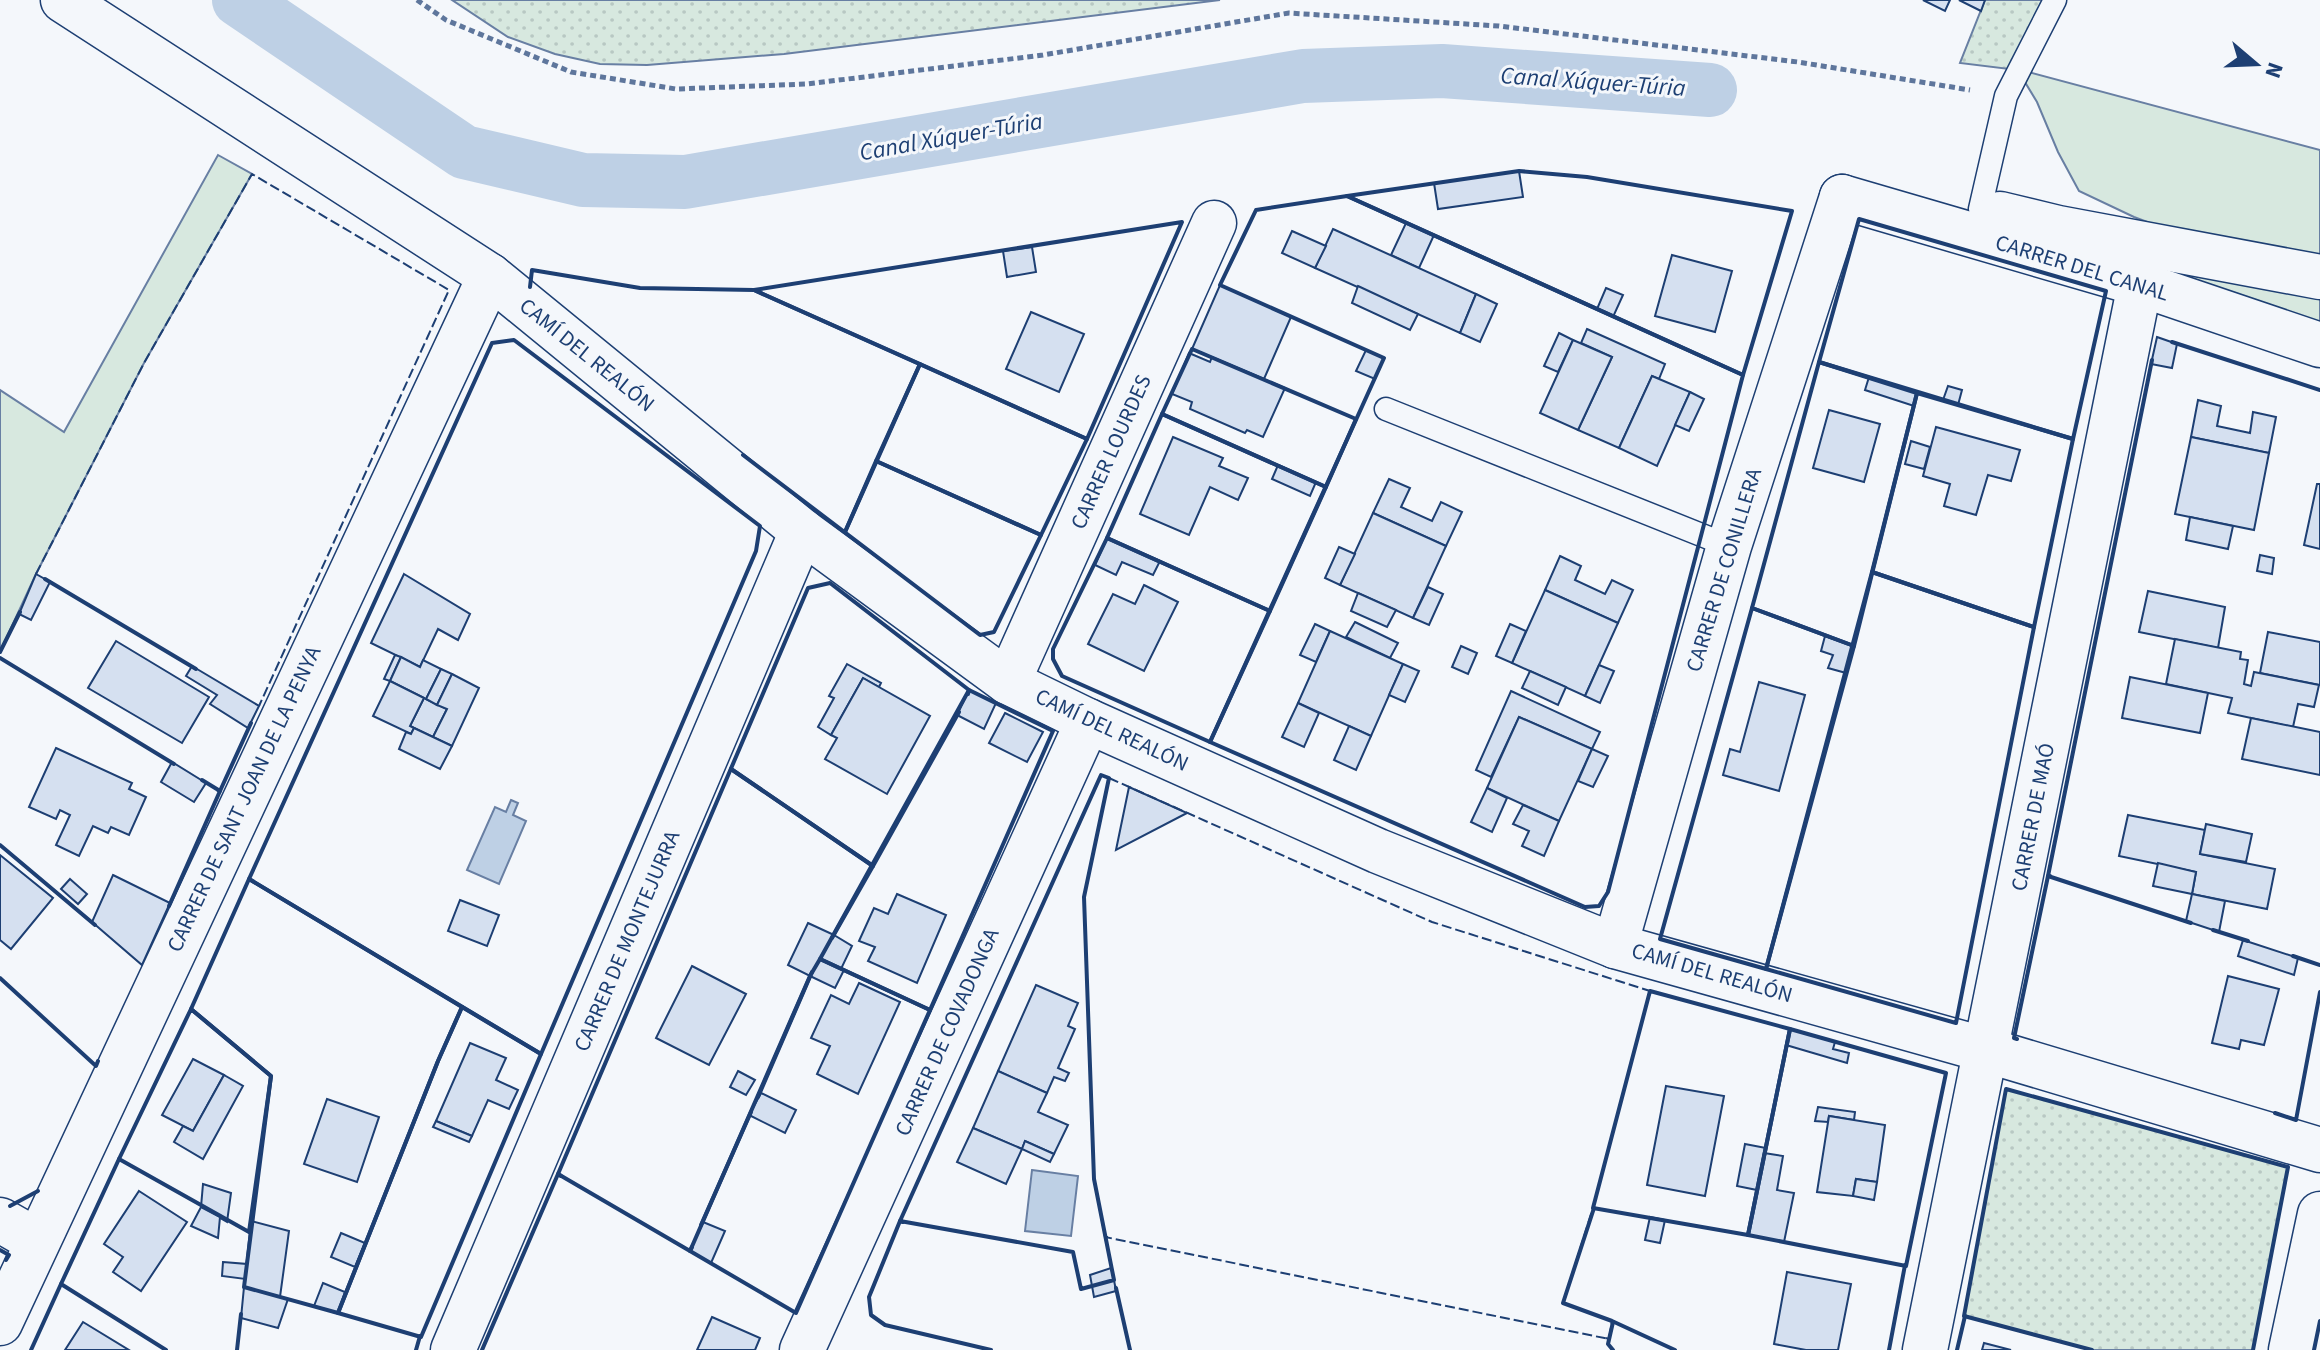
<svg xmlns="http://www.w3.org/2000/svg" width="2320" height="1350" font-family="'Source Sans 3',sans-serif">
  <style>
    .grass { fill: url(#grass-dots); stroke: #687fa3; stroke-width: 2 }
    .park { fill: #d7e8df; stroke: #687fa3; stroke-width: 2 }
    .water { fill: #bed0e5; stroke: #687fa3; stroke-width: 2 }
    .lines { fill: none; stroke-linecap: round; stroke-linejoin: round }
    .canal { stroke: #bed0e5; stroke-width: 54 }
    .building { fill: #d5e0f0; stroke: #1d3f73; stroke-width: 2 }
    .service-casing { stroke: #1d3f73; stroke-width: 25 }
    .minor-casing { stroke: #1d3f73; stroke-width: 47 }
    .path { stroke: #5e769c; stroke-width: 5; stroke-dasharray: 6 4; stroke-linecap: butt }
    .service { stroke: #f4f7fb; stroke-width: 22 }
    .minor { stroke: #f4f7fb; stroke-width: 44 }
    .fence { stroke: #1d3f73; stroke-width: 2; stroke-dasharray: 10 4; stroke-linecap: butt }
    .wall { stroke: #1d3f73; stroke-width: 4 }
    .labels { text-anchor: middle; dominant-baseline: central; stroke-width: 6; stroke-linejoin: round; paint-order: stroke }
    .street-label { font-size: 22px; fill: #1d3f73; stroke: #f4f7fb }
    .water-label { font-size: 24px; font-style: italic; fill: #1d3f73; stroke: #f4f7fb }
  </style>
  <defs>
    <pattern id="grass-dots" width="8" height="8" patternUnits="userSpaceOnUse" patternTransform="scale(2)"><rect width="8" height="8" fill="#d7e8df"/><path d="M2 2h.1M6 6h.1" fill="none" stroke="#b8c8c3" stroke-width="1.8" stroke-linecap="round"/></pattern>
  </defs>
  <rect width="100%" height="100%" fill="#f4f7fb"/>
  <g class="grass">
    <path d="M452 0H1220L784 54 647 65 600 64 555 54 508 37Z"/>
    <path d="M1985 0H2044L2009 69 1960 63Z"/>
    <path d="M2006 1089 2288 1167 2253 1350H2092L1964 1316Z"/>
  </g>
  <g class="park">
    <path d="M2017 69 2320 150V259L2195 240 2134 217 2079 191 2058 152 2037 102Z"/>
    <path d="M218 155 252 174 144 363 36 574 0 652V390L64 432Z"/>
    <path d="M2058 228 2320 284V329Z"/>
  </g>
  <g class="water">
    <path d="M511 800 518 803 513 815 526 821 499 884 467 870 495 807 506 812Z"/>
    <path d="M1032 1170 1078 1176 1071 1236 1025 1231Z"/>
  </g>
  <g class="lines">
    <path class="canal" d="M239 0 464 152 583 180 685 182 1303 76 1442 71 1710 90"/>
  </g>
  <g class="building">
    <path d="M1923 0H1950L1945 11Z"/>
    <path d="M1959 0H1985L1981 11Z"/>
    <path d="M1519 171 1523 197 1438 209 1434 183Z"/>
    <path d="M1406 223 1434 235 1419 268 1391 255Z"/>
    <path d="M1333 229 1476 294 1460 333 1315 268Z"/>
    <path d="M1292 231 1326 246 1315 268 1282 253Z"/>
    <path d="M1032 247 1036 272 1007 277 1003 251Z"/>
    <path d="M1672 255 1732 271 1715 332 1655 316Z"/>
    <path d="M1220 285 1291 317 1264 379 1192 349Z"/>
    <path d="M1358 286 1418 314 1410 330 1352 303Z"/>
    <path d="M1606 288 1623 295 1613 317 1597 309Z"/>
    <path d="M1476 294 1497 304 1480 342 1460 333Z"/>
    <path d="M1031 312 1084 334 1059 392 1006 369Z"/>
    <path d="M1587 329 1665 364 1659 379 1652 376 1619 448 1578 430 1612 357 1581 343Z"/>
    <path d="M1559 333 1573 340 1558 372 1544 366Z"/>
    <path d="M2157 337 2177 344 2172 368 2151 364Z"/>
    <path d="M1573 340 1612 357 1578 430 1540 413Z"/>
    <path d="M1366 350 1384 358 1375 379 1356 371Z"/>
    <path d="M1189 353 1210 362 1212 357 1285 388 1263 437 1247 430 1245 433 1190 409 1192 402 1172 394Z"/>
    <path d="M1652 376 1690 392 1657 466 1619 448Z"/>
    <path d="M1869 377 1917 393 1914 406 1865 390Z"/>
    <path d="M1948 386 1962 390 1958 405 1943 400Z"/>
    <path d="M1690 392 1704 399 1689 431 1675 425Z"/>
    <path d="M2198 400 2221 406 2217 426 2250 433 2253 412 2276 417 2269 453 2191 437Z"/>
    <path d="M1829 410 1880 424 1864 482 1813 468Z"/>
    <path d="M1936 427 2020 450 2011 481 1988 475 1976 515 1944 506 1950 484 1923 476Z"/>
    <path d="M1173 437 1223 458 1219 466 1248 478 1238 500 1210 487 1189 535 1140 514Z"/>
    <path d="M2191 437 2269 453 2254 530 2175 514Z"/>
    <path d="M1911 441 1930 447 1924 469 1905 464Z"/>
    <path d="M1278 465 1316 482 1310 496 1272 479Z"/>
    <path d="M1389 479 1410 488 1401 507 1432 521 1441 502 1462 512 1446 546 1373 513Z"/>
    <path d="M2317 484H2320V549L2304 545Z"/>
    <path d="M1373 513 1446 546 1413 618 1340 585Z"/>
    <path d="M2190 517 2233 526 2228 549 2186 540Z"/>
    <path d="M1107 538 1160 561 1153 575 1122 562 1116 575 1095 565Z"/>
    <path d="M1339 547 1355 554 1340 585 1325 578Z"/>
    <path d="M2260 555 2274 558 2272 574 2257 571Z"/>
    <path d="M1560 556 1581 566 1575 580 1605 594 1612 580 1633 590 1618 623 1545 590Z"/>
    <path d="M36 574 50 582 31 620 19 614Z"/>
    <path d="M404 574 470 614 458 640 438 629 420 667 371 643Z"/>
    <path d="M1144 585 1178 602 1144 671 1088 644 1113 594 1135 604Z"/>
    <path d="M1428 587 1443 594 1429 625 1413 618Z"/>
    <path d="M1545 590 1618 623 1585 696 1512 663Z"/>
    <path d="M2148 591 2225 607 2218 648 2139 632Z"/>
    <path d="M1358 593 1396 610 1387 627 1351 611Z"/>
    <path d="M1355 622 1398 643 1390 658 1346 637Z"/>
    <path d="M1315 624 1330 631 1316 662 1300 655Z"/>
    <path d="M1510 624 1526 631 1512 663 1496 656Z"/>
    <path d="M1330 631 1403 664 1371 736 1298 703Z"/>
    <path d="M2268 632 2320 642V685L2260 673Z"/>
    <path d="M1825 636 1854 646 1846 673 1828 668 1833 655 1821 651Z"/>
    <path d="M2175 639 2241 652 2240 659 2248 660 2244 684 2251 686 2254 672 2319 685 2314 707 2298 704 2293 727 2228 713 2232 698 2166 684Z"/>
    <path d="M116 641 209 697 182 743 88 688Z"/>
    <path d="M1461 646 1477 653 1468 674 1452 667Z"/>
    <path d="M395 655 401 657 390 681 384 679Z"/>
    <path d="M401 657 420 667 423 660 441 669 426 699 447 709 433 737 410 726 424 698 390 681Z"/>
    <path d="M847 664 881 683 879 687 863 678 831 735 818 727 834 698 829 696Z"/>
    <path d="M1403 664 1419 671 1405 702 1389 695Z"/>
    <path d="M1599 665 1614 671 1600 703 1585 696Z"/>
    <path d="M192 666 259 706 248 728 210 704 217 695 186 676Z"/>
    <path d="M441 669 452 674 437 705 426 699Z"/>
    <path d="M1530 671 1566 687 1558 705 1522 688Z"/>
    <path d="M452 674 479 688 452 746 433 737 447 709 437 705Z"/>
    <path d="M2130 677 2208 693 2200 733 2122 718Z"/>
    <path d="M863 678 930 716 887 794 825 759 837 738 831 735Z"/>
    <path d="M390 681 424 698 410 726 414 728 411 734 373 716Z"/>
    <path d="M1759 682 1805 695 1779 791 1723 775 1730 749 1740 752Z"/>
    <path d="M969 690 996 703 984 729 957 715Z"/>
    <path d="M1511 691 1600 732 1592 749 1519 717 1491 777 1476 770Z"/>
    <path d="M1298 703 1319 713 1304 747 1282 737Z"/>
    <path d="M1005 713 1043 732 1027 762 989 743Z"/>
    <path d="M1519 717 1592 749 1559 821 1487 788Z"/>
    <path d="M2251 718 2320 732V775L2242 759Z"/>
    <path d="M1349 726 1371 736 1356 770 1334 760Z"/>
    <path d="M414 728 452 746 440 769 399 749 406 732 411 734Z"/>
    <path d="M56 748 132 783 129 789 146 797 129 835 111 827 108 833 93 826 79 856 56 845 70 815 60 810 56 819 29 807Z"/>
    <path d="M1592 749 1608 756 1593 787 1578 781Z"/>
    <path d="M172 762 206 783 194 802 161 782Z"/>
    <path d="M1129 787 1187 813 1116 850Z"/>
    <path d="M1487 788 1507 798 1492 832 1471 822Z"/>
    <path d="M1523 805 1559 821 1544 856 1522 846 1529 831 1513 824Z"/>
    <path d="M2128 815 2205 830 2200 854 2275 869 2267 909 2192 894 2196 872 2119 856Z"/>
    <path d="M2206 824 2252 834 2246 862 2200 854Z"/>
    <path d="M0 855 53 898 11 949 0 940Z"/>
    <path d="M2158 863 2196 872 2192 894 2153 886Z"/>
    <path d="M113 875 170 903 142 965 92 922Z"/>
    <path d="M70 879 87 894 78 904 61 889Z"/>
    <path d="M897 894 946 915 917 983 868 961 875 947 859 941 874 908 888 914Z"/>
    <path d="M2192 894 2225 901 2219 932 2186 921Z"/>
    <path d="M460 900 499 915 487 946 448 931Z"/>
    <path d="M808 923 834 935 810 976 788 965Z"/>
    <path d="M834 935 852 946 841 969 820 959Z"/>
    <path d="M2243 940 2298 958 2294 975 2238 956Z"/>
    <path d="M820 959 844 970 835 988 810 976Z"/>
    <path d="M692 966 746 994 709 1065 656 1038Z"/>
    <path d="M2228 976 2279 989 2264 1045 2241 1040 2239 1049 2212 1043Z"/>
    <path d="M859 983 900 1002 858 1094 817 1074 830 1046 811 1038 831 995 849 1004Z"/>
    <path d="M1036 985 1078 1003 1068 1026 1075 1029 1058 1068 1069 1073 1065 1081 1054 1077 1047 1093 998 1071Z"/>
    <path d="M1790 1029 1835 1042 1833 1049 1849 1053 1847 1063 1786 1045Z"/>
    <path d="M470 1043 506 1058 496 1080 518 1090 509 1109 488 1100 472 1136 436 1121Z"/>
    <path d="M193 1059 224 1075 193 1131 162 1115Z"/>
    <path d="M738 1071 755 1080 746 1095 730 1087Z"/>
    <path d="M998 1071 1047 1093 1038 1112 1068 1125 1054 1154 1025 1141 1022 1149 973 1128Z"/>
    <path d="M224 1075 243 1086 203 1159 174 1142 183 1126 193 1131Z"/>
    <path d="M1666 1086 1724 1096 1705 1196 1647 1185Z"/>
    <path d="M761 1093 796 1110 785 1133 749 1115Z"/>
    <path d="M327 1099 379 1117 357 1182 304 1164Z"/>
    <path d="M1818 1107 1855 1112 1854 1120 1829 1116 1828 1122 1815 1121Z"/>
    <path d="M1829 1116 1885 1125 1877 1182 1856 1179 1853 1196 1817 1192Z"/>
    <path d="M436 1121 472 1136 469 1142 433 1127Z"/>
    <path d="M973 1128 1022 1149 1006 1184 957 1162Z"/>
    <path d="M1025 1141 1054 1154 1050 1162 1022 1149Z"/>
    <path d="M1745 1144 1766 1148 1757 1190 1737 1186Z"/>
    <path d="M1764 1153 1783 1156 1777 1190 1794 1193 1784 1242 1748 1235Z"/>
    <path d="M1856 1179 1877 1182 1874 1200 1853 1196Z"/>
    <path d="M203 1184 231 1193 227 1222 201 1207Z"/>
    <path d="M139 1191 187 1222 141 1291 113 1272 123 1257 104 1244Z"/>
    <path d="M201 1207 220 1217 218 1238 191 1226Z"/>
    <path d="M1650 1217 1665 1220 1660 1243 1645 1240Z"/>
    <path d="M251 1221 289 1231 280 1297 244 1287Z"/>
    <path d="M703 1222 725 1231 711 1263 690 1251Z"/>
    <path d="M341 1233 365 1243 355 1267 331 1257Z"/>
    <path d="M223 1262 247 1264 245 1279 222 1276Z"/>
    <path d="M1111 1268 1114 1280 1092 1286 1090 1275Z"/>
    <path d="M1787 1272 1851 1284 1838 1350H1806L1774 1344Z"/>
    <path d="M1114 1280 1116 1291 1094 1297 1092 1286Z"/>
    <path d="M323 1283 345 1292 338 1313 314 1306Z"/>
    <path d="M244 1287 288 1299 278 1328 241 1318Z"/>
    <path d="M712 1317 760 1338 755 1350H697Z"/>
    <path d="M83 1322 129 1350H65Z"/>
    <path d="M1984 1343 2011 1350H1982Z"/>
  </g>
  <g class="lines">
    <defs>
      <g id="service">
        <path d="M1980 209 2006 96 2055 0"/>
        <path d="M1386 409 1729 546"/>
      </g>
      <g id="minor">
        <path d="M63 0 490 276 802 531 1008 682 1088 721 1378 851 1615 946 1986 1050 2320 1150"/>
        <path d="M1842 197 2140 284 2320 345"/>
        <path d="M2000 214 2058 228 2320 277"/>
        <path d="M1008 682 1214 223"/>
        <path d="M1615 946 1729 546 1842 197"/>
        <path d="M0 1220 37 1241"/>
        <path d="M0 1323 490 276"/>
        <path d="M453 1350 802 531"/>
        <path d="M802 1350 1088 721"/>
        <path d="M1925 1350 2140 284"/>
        <path d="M2291 1350 2320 1214"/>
      </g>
    </defs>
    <use href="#service" class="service-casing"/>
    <use href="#minor" class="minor-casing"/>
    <path class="path" d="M417 0 446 20 571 72 676 89 807 84 1043 55 1289 13 1499 26 1798 62 1970 90"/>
    <use href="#service" class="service"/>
    <use href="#minor" class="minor"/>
    <g class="fence">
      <path d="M36 574 144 363 252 174 449 290 259 706"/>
      <path d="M1109 778 1432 922 1650 991 1593 1208 1563 1303 1612 1321 1609 1339 1105 1237 1094 1179 1084 897Z"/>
      <path d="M1108 1237H1105L1113 1273"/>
      <path d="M1115 1285 1130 1350"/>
      <path d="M1606 1338 1609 1339 1608 1344 1613 1350"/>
    </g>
    <g class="wall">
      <path d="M1519 171 1587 177 1792 211 1743 375 1347 196Z"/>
      <path d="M1347 196 1743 375 1608 892 1599 906 1585 907 1210 742 1384 358 1220 285 1256 210Z"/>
      <path d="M1859 219 2106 291 2073 439 1819 362Z"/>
      <path d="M1182 222 1087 439 754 290Z"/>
      <path d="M530 287 532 270 640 288 754 290 920 364 845 532"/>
      <path d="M514 340 760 526 756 551 541 1054 249 879 492 343Z"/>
      <path d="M2172 342 2320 390"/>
      <path d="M1192 349 1356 419 1326 487 1162 414Z"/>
      <path d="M2152 360 2048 876 2191 923"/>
      <path d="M1819 362 1917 393 1854 646 1752 608Z"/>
      <path d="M920 364 1087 439 1041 535 876 461Z"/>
      <path d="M1917 393 2073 439 2034 627 1872 572Z"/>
      <path d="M1162 414 1326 487 1270 611 1107 538Z"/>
      <path d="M743 455 980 635 994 632 1041 535 876 461 845 532"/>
      <path d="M1107 538 1270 611 1210 742 1062 676 1053 659V649Z"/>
      <path d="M1872 572 2034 627 1956 1023 1766 969Z"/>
      <path d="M45 579 196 669"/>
      <path d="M1752 608 1854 646 1766 969 1660 939Z"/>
      <path d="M0 652 20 612"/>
      <path d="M0 658 174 764"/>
      <path d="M969 690 1053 731 930 1010 820 959Z"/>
      <path d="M731 769 873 866 959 712"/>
      <path d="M731 769 873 866 832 938"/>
      <path d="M1101 775 1109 778 1084 897 1094 1179 1114 1280 1081 1289 1073 1252 900 1221Z"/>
      <path d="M202 780 220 791 251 723"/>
      <path d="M0 845 95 925"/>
      <path d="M249 879 462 1007 438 1061 338 1313 244 1287 271 1076 191 1009Z"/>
      <path d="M169 906 220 791 218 790"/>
      <path d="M2213 930 2248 941"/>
      <path d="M2293 956 2320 965"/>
      <path d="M820 959 930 1010 796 1313 690 1251 810 976Z"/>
      <path d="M0 978 96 1066 98 1061"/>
      <path d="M1650 991 1790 1029 1748 1235 1593 1208Z"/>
      <path d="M462 1007 541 1054 421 1337 338 1313 438 1061Z"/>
      <path d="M191 1009 271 1076 249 1232 119 1159Z"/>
      <path d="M1790 1029 1946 1073 1906 1266 1748 1235Z"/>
      <path d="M2017 1039 2014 1038 2048 876H2050"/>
      <path d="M758 1097 812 972"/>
      <path d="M2275 1113 2296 1120 2320 992"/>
      <path d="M119 1159 61 1284 166 1350"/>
      <path d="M10 1206 38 1191"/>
      <path d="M1594 1208 1563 1303 1612 1321 1675 1350"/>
      <path d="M903 1222 900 1221 869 1297 871 1315 885 1325 991 1350"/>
      <path d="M701 1225 751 1112"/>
      <path d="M692 1247 690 1251 558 1174 808 588 830 583 969 690 968 694"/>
      <path d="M0 1250 9 1255 6 1260"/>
      <path d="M1116 1288 1130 1350"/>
      <path d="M31 1350 61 1284"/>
      <path d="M237 1350 241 1314"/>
      <path d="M416 1350 420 1336"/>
      <path d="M482 1350 558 1174 561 1176"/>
      <path d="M1613 1350 1608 1344 1613 1322"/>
      <path d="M1889 1350 1905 1265"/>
      <path d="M1957 1350 1965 1316"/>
      <path d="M2092 1350 1964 1316 2006 1089 2288 1167 2253 1350"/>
      <path d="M2314 1350 2320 1321"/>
    </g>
  </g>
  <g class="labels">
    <g class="street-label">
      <text transform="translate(2082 268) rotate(17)">CARRER DEL CANAL</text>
      <text transform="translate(587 355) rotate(39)">CAMÍ DEL REALÓN</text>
      <text transform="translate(1111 452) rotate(-66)">CARRER LOURDES</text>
      <text transform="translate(1724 570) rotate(-73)">CARRER DE CONILLERA</text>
      <text transform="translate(1112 730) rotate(25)">CAMÍ DEL REALÓN</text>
      <text transform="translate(244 799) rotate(-65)">CARRER DE SANT JOAN DE LA PENYA</text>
      <text transform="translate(2033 817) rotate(-79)">CARRER DE MAÓ</text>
      <text transform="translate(627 941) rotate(-67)">CARRER DE MONTEJURRA</text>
      <text transform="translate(1712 973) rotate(16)">CAMÍ DEL REALÓN</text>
      <text transform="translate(947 1032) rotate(-66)">CARRER DE COVADONGA</text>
    </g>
    <g class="water-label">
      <text transform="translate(1593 82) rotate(4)">Canal Xúquer-Túria</text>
      <text transform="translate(951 137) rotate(-10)">Canal Xúquer-Túria</text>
    </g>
  </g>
  <g transform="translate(2256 64) rotate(109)" stroke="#f4f7fb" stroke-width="6" paint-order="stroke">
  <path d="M0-6L14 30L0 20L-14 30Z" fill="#1d3f73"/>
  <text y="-12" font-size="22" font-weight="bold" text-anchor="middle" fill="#1d3f73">N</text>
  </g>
</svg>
